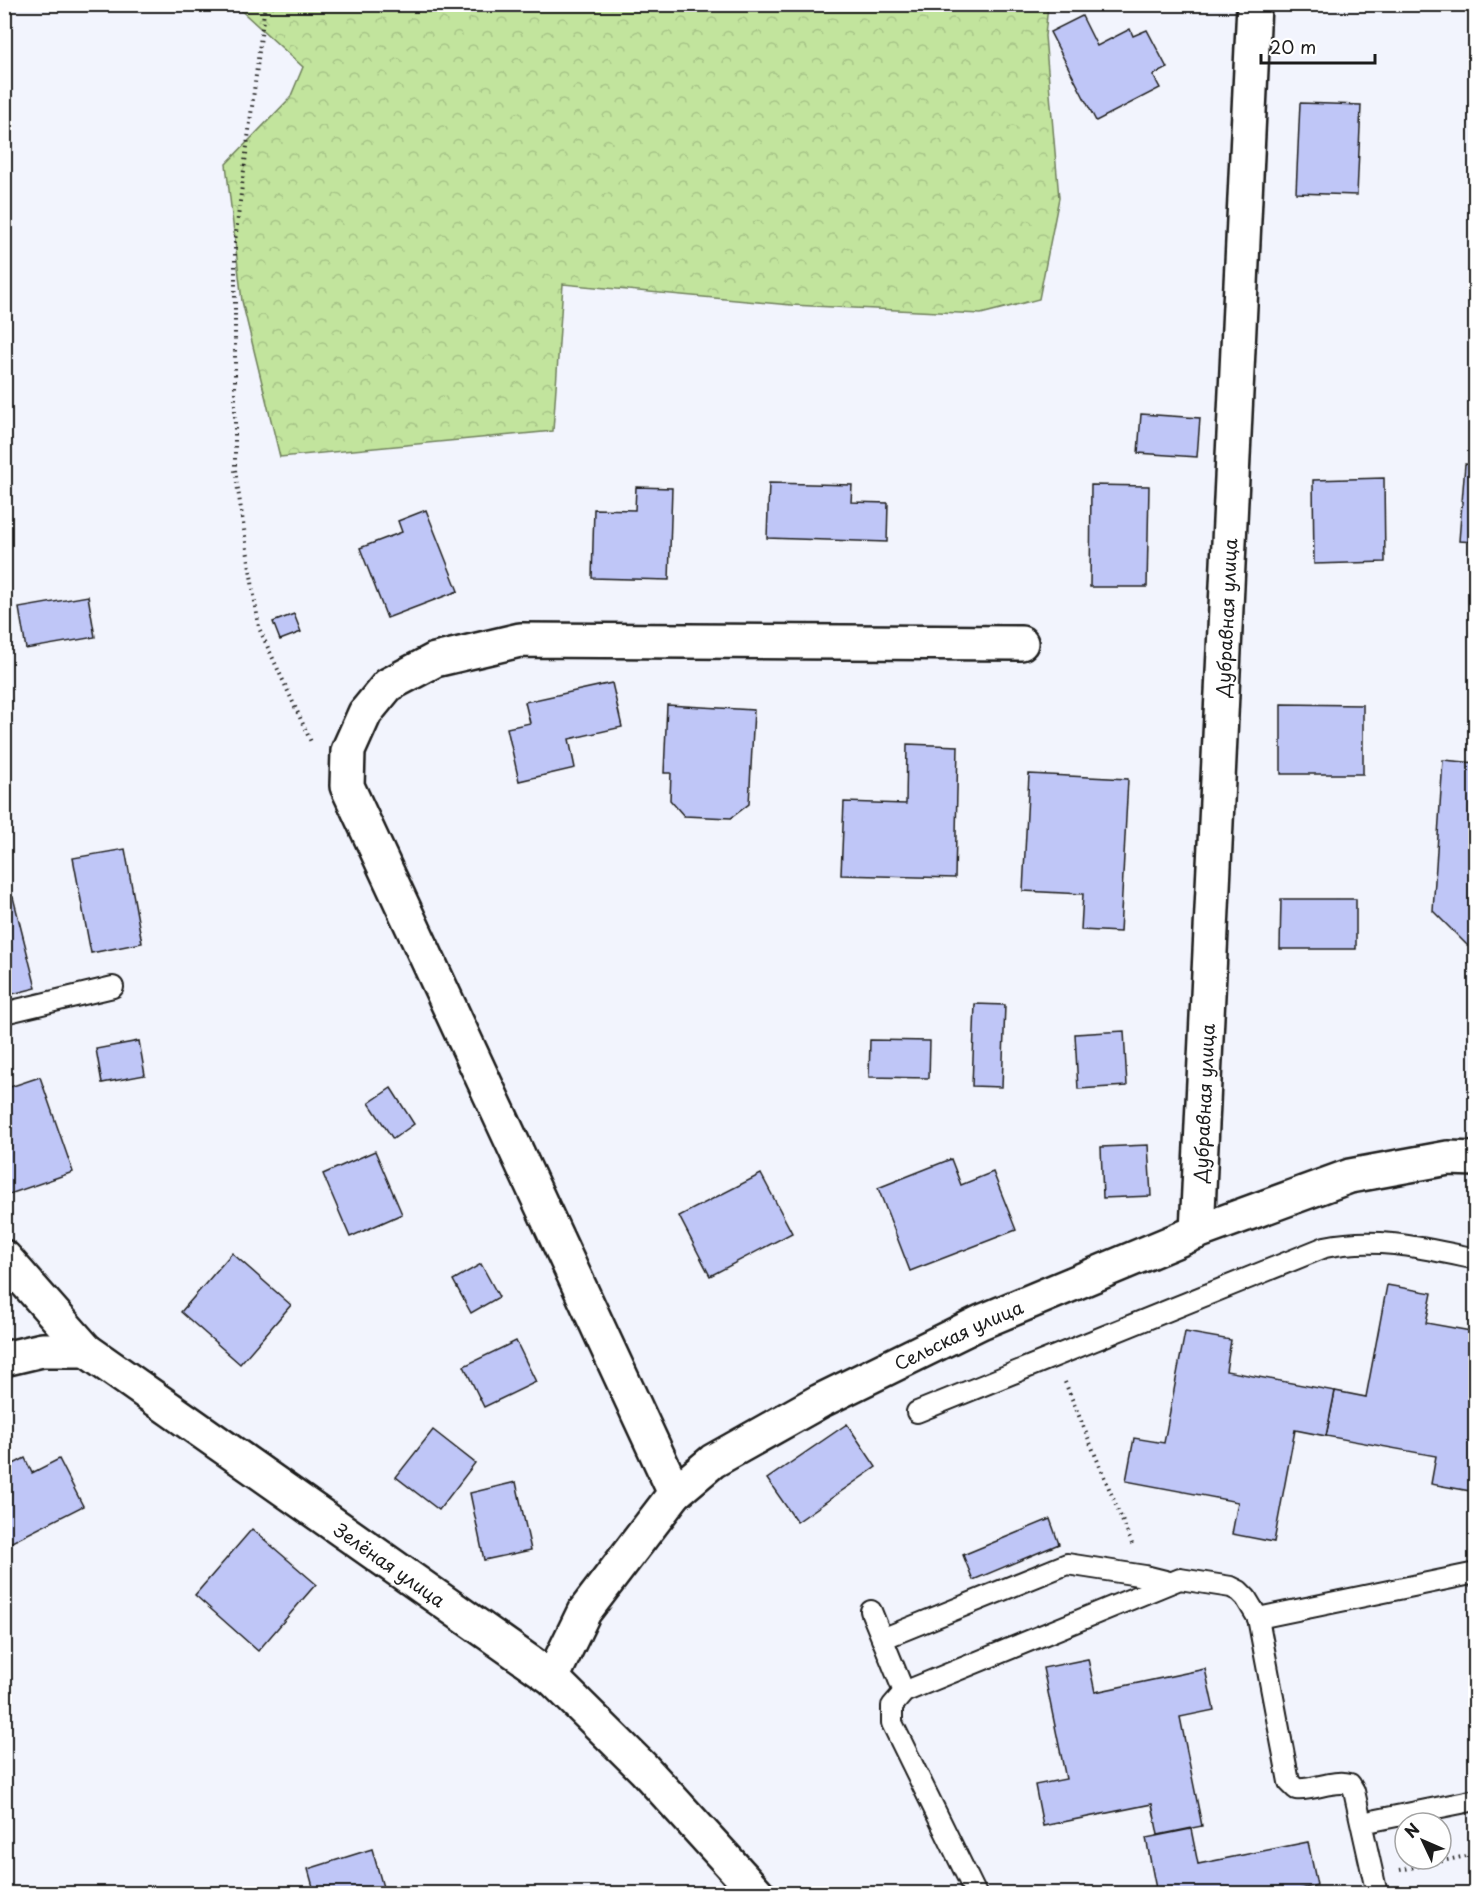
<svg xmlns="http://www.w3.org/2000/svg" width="1480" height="1898" font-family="'Playpen Sans',sans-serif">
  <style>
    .forest { fill: url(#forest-crowns); stroke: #6f805c; stroke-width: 1.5 }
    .building { fill: #bfc6f7; stroke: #1c1c1c; stroke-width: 1.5 }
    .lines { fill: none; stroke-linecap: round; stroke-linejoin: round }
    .lane-casing { stroke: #1c1c1c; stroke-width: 24 }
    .street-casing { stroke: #1c1c1c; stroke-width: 38 }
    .path { stroke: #1c1c1c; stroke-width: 4; stroke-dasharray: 1.5 4.5; stroke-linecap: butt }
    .lane { stroke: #fff; stroke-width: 20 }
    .street { stroke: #fff; stroke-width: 33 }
    .labels { text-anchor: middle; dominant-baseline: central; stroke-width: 5; stroke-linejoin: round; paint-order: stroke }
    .street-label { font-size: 18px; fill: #1c1c1c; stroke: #fff }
  </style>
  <defs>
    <pattern id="forest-crowns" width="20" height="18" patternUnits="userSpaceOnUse" patternTransform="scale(1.5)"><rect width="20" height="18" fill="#c2e49d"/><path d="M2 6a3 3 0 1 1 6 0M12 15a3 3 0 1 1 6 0" fill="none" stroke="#a6c387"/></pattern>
  </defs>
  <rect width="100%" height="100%" fill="#f2f4fd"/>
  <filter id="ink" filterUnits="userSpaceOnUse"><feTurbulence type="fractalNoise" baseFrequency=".0167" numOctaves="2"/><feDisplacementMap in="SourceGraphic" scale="12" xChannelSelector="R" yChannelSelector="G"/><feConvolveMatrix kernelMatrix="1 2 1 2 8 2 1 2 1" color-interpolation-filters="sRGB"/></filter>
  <g filter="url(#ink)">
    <path class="forest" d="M235 5H1048L1045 36 1059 198 1039 299 981 314 791 305 563 284 553 431 280 457 242 301 226 164 290 98 303 67Z"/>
    <g class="building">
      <path d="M1082 16 1097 46 1130 29 1133 36 1147 30 1167 68 1153 75 1160 88 1096 121 1050 32Z"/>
      <path d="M1300 103 1361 105 1357 195 1296 193Z"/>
      <path d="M1475 188H1476V260H1472Z"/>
      <path d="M1141 414 1200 418 1197 457 1138 453Z"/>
      <path d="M1465 464 1476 465V542L1459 541Z"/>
      <path d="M1384 478 1385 562 1314 564 1313 480Z"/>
      <path d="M769 483 852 485 851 502 888 503 887 542 767 538Z"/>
      <path d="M1091 485 1149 486 1147 587H1090Z"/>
      <path d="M636 487 672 488 669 580 592 578 594 509 635 510Z"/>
      <path d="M426 510 458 591 387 618 360 548 402 532 398 521Z"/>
      <path d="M88 596 95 637 26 649 19 608Z"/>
      <path d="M294 614 301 632 280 640 273 622Z"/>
      <path d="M612 683 622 727 569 739 575 768 519 781 507 728 530 723 525 702Z"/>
      <path d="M1281 704 1363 705V774H1281Z"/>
      <path d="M667 705 754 710 749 804 731 818 684 816 670 800 671 773H664Z"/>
      <path d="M907 744 958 746 955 878 841 875 844 802 906 804Z"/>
      <path d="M1443 760 1476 763V954L1433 911Z"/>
      <path d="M1029 774 1128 779 1120 932 1081 930 1083 894 1023 891Z"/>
      <path d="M125 849 142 943 91 953 73 858Z"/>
      <path d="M13 897 36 988 4 996V900Z"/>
      <path d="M1281 899H1356V949H1280Z"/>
      <path d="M975 1004 1005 1005 1002 1087 972 1086Z"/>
      <path d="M1124 1031 1127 1086 1078 1089 1075 1034Z"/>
      <path d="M870 1040 930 1041 929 1078 869 1077Z"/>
      <path d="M139 1041 145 1075 102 1083 96 1049Z"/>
      <path d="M40 1077 73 1172 4 1196V1089Z"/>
      <path d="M391 1088 414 1124 393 1139 369 1103Z"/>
      <path d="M1148 1145 1151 1196 1103 1198 1101 1147Z"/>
      <path d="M375 1151 402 1214 350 1237 323 1174Z"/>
      <path d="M951 1159 961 1185 993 1172 1016 1230 910 1271 878 1188Z"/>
      <path d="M761 1174 792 1233 710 1276 679 1216Z"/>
      <path d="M232 1253 291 1305 240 1364 181 1312Z"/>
      <path d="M481 1264 499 1297 471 1313 453 1280Z"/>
      <path d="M1387 1285 1432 1293 1426 1323 1476 1332V1492L1431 1484 1436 1456 1326 1436 1335 1391 1366 1397Z"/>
      <path d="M1185 1332 1231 1340 1226 1371 1335 1391 1326 1436 1295 1430 1274 1542 1232 1534 1238 1502 1126 1481 1134 1438 1164 1443Z"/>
      <path d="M516 1341 536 1382 484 1407 464 1366Z"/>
      <path d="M847 1424 876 1467 797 1522 767 1479Z"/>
      <path d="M433 1430 475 1463 439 1510 396 1477Z"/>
      <path d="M25 1458 32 1473 59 1459 83 1506 4 1546V1469Z"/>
      <path d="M516 1482 531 1550 484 1560 470 1493Z"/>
      <path d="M1050 1519 1059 1544 973 1580 963 1555Z"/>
      <path d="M252 1529 316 1584 258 1651 195 1595Z"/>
      <path d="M1088 1659 1095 1692 1205 1669 1214 1710 1180 1717 1202 1826 1158 1835 1152 1804 1043 1826 1035 1785 1066 1779 1043 1668Z"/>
      <path d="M1191 1829 1198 1864 1308 1842 1317 1885 1283 1894H1157L1146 1838Z"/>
      <path d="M372 1849 385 1894H315L308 1869Z"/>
    </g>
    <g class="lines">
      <defs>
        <g id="lane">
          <path d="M4 1013 113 987"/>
          <path d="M917 1412 1325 1247C1377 1236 1424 1248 1476 1259"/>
          <path d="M871 1611 904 1692"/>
          <path d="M882 1639 1067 1564 1145 1576 1169 1582"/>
          <path d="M1362 1823 1476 1800"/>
          <path d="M976 1894 892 1723V1706L904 1692 1180 1579 1231 1587 1239 1591 1246 1598 1258 1618"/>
          <path d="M1377 1894 1354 1791 1350 1784C1332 1779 1314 1791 1296 1789L1289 1782 1258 1618 1476 1573"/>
        </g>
        <g id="street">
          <path id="s1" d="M1197 1232 1254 4"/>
          <path id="s2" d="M4 1257 86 1350 552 1678 644 1769 758 1894"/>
          <path d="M4 1359 42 1350H86"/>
          <path d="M675 1493 347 786 348 751 365 713 388 685 435 660 520 640 1021 643"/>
          <path id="s3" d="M552 1678 584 1612 675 1493 713 1461 820 1401 981 1322 1197 1232 1350 1176 1448 1158 1476 1159"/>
        </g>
      </defs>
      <use href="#lane" class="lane-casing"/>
      <use href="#street" class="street-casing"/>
      <g class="path">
        <path d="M265 4 235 241V470L259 628 312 744"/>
        <path d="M1065 1382 1132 1544"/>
        <path d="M1400 1870 1476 1854"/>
        <path d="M1465 1894 1476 1891"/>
      </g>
      <use href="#lane" class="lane"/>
      <use href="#street" class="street"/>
    </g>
  </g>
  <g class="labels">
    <g class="street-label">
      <text stroke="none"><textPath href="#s1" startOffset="615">Дубравная улица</textPath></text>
      <text stroke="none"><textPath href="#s1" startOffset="129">Дубравная улица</textPath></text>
      <text stroke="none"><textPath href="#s3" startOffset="549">Сельская улица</textPath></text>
      <text stroke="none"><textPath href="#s2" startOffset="496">Зелёная улица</textPath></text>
    </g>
  </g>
  <rect width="1480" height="1898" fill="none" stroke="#fff" stroke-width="24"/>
  <rect x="12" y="12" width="1456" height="1874" fill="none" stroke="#1c1c1c" stroke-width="2" filter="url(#ink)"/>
  <g transform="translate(1423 1841) rotate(314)"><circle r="28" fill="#ffffff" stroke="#a4a4a4" stroke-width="1.5"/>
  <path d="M0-4.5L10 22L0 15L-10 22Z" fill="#1c1c1c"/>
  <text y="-9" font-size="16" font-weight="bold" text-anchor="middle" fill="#1c1c1c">N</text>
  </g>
  <path d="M1261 54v9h114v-9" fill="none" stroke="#1c1c1c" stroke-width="3"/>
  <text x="1270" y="54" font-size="18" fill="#1c1c1c" stroke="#ffffff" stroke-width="4.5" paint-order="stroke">20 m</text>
</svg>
